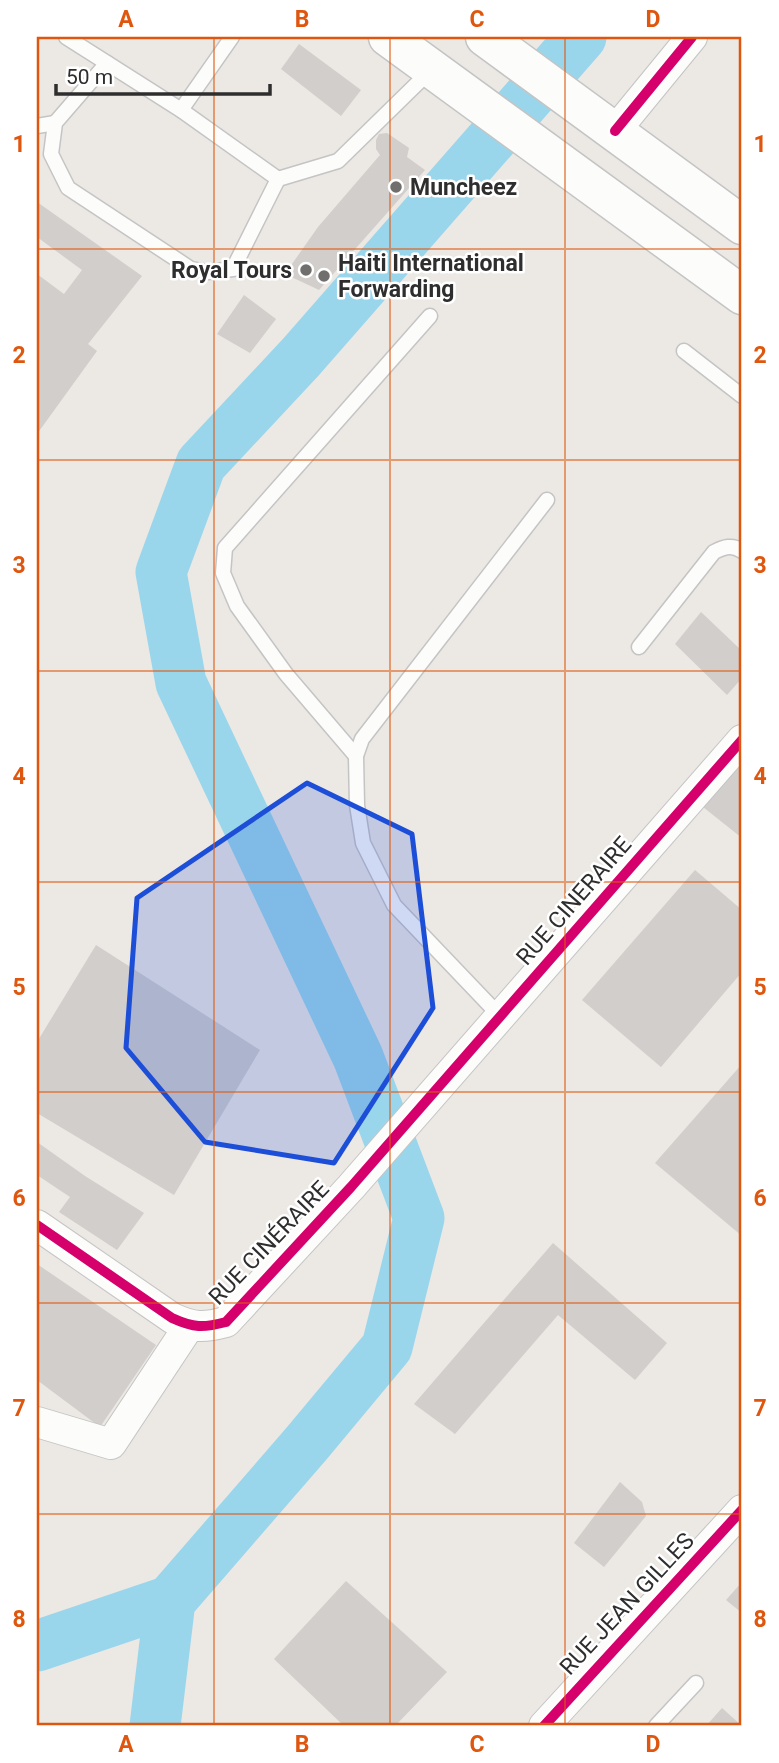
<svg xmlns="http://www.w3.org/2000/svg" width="779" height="1763" font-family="Roboto,sans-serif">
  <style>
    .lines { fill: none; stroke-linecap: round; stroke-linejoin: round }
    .river { stroke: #99d6ec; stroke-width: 51 }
    .building { fill: #d1cecb }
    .lane-casing { stroke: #c5c4c5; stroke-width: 17 }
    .street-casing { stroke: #c5c4c5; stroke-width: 32 }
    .secondary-casing { stroke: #c5c4c5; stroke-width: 41 }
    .lane { stroke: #fcfcfb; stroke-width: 14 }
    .street { stroke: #fcfcfb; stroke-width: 30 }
    .secondary { stroke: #fcfcfb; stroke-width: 38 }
    .cycleway-casing { stroke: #fff; stroke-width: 15 }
    .cycleway { stroke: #d6006c; stroke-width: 10 }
    .marked { fill: #1d4ed8; fill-opacity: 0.2; stroke: #1d4ed8; stroke-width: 5; stroke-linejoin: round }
    .grid { fill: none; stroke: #df570e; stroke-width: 2; stroke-opacity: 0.55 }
    .poi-dot { fill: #706f6e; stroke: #fff; stroke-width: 2.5 }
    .labels { text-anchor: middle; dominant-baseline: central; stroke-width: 5; stroke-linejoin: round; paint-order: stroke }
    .poi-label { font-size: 23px; font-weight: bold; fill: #2e2e2e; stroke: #fff; text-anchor: start }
    .street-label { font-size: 23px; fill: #2e2e2e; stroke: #fff }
    .neatline { fill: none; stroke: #df570e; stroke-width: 2.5 }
    .grid-label { font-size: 23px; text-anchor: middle; font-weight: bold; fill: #df570e }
  </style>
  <rect width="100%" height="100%" fill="#ece8e4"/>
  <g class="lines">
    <g class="river">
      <path d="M37 1646 170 1601"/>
      <path d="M155 1726 170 1601 307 1443 387 1347 419 1218 358 1057 181 683 161 572 201 464 301 357 581 37"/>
    </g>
  </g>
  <g class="building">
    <path d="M299 44 361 90 341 116 281 69Z"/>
    <path d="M387 133 409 148 407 157 425 170 319 290 285 274 318 227 380 155 376 149V140L379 134Z"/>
    <path d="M37 202 142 276 88 344 97 351 37 434V274L64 294 82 270 37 237Z"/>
    <path d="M244 295 276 319 250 353 217 334Z"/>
    <path d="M701 612 742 651V678L727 695 675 644Z"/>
    <path d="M742 754V838L698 803Z"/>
    <path d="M695 870 742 910V972L661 1067 582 1000Z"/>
    <path d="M96 945 260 1050 174 1195 37 1113V1042Z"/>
    <path d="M742 1064V1236L655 1163Z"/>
    <path d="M37 1142 85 1176 144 1213 117 1250 59 1212 70 1197 37 1175Z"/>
    <path d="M553 1243 667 1343 635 1380 558 1315 455 1434 414 1404Z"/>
    <path d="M37 1264 156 1345 100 1427 37 1380Z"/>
    <path d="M620 1482 642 1502 646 1516 604 1567 574 1543Z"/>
    <path d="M346 1581 447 1672 395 1726H344L274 1659Z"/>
    <path d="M742 1582V1613L726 1600Z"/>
    <path d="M722 1708 742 1726H706Z"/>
  </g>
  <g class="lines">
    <defs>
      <g id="lane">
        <path d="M66 37 181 110 278 179 338 161 430 71"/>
        <path d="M107 63 55 123 51 154 68 188 191 269 208 272 233 269 278 179"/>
        <path d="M181 110 232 37"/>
        <path d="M37 126 55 123"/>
        <path d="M684 351 742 396"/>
        <path d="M639 647 714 552C724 547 732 544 742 551"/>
        <path d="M356 756 286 674 237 606 223 573 225 548 430 316"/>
        <path d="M500 1016 394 905 363 843 357 805 356 756 362 739 547 500"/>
        <path d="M656 1726 696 1683"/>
      </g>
      <g id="street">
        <path d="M615 131 692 37"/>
        <path d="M37 1225 172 1318C194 1328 203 1328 226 1322L351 1187 742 740"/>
        <path d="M37 1422 111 1444 189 1326"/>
        <path d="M544 1726 742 1510"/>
      </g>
      <g id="secondary">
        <path d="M388 37 742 295"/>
        <path d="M485 37 742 225"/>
      </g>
    </defs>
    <use href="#lane" class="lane-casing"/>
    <use href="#street" class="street-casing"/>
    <use href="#secondary" class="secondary-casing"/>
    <use href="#lane" class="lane"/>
    <use href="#street" class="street"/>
    <use href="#secondary" class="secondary"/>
    <defs>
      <g id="cycleway">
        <path d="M615 131 692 37"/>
        <path d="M37 1225 172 1318C194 1328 203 1328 226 1322L351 1187 742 740"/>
        <path d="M544 1726 742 1510"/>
      </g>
    </defs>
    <use href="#cycleway" class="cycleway-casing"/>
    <use href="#cycleway" class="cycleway"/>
  </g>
  <path class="marked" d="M307 783 412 834 433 1008 334 1163 205 1142 126 1048 137 898Z"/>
  <path class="grid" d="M214 37V1726M390 37V1726M565 37V1726M37 249H742M37 460H742M37 671H742M37 882H742M37 1092H742M37 1303H742M37 1514H742"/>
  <g class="poi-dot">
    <circle cx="396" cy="187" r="7"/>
    <circle cx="306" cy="270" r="7"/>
    <circle cx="324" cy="276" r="7"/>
  </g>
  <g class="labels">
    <g class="poi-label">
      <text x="410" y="187">Muncheez</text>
      <text x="338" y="263">Haiti International<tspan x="338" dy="26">Forwarding</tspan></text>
      <text x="292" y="270" text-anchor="end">Royal Tours</text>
    </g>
    <g class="street-label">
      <text transform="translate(574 901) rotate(-49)">RUE CINERAIRE</text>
      <text transform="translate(269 1243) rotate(-46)">RUE CINÉRAIRE</text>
      <text transform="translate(627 1604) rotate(-47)">RUE JEAN GILLES</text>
    </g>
  </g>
  <rect width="779" height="1763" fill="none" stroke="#ffffff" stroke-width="77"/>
  <path d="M56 84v10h214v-10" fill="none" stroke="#2e2e2e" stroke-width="3.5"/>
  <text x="66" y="84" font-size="21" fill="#2e2e2e" stroke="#ffffff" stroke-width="5" paint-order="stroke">50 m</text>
  <rect x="38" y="38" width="702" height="1686" class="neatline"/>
  <g class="grid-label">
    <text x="126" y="27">A</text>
    <text x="302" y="27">B</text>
    <text x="477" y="27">C</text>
    <text x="653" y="27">D</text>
    <text x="19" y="152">1</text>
    <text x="760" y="152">1</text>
    <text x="19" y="363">2</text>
    <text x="760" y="363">2</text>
    <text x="19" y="573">3</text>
    <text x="760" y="573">3</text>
    <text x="19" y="784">4</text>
    <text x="760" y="784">4</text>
    <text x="19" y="995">5</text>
    <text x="760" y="995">5</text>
    <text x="19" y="1206">6</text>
    <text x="760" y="1206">6</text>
    <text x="19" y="1416">7</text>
    <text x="760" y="1416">7</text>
    <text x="19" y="1627">8</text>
    <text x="760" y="1627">8</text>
    <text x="126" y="1752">A</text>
    <text x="302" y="1752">B</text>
    <text x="477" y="1752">C</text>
    <text x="653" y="1752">D</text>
  </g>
</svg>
